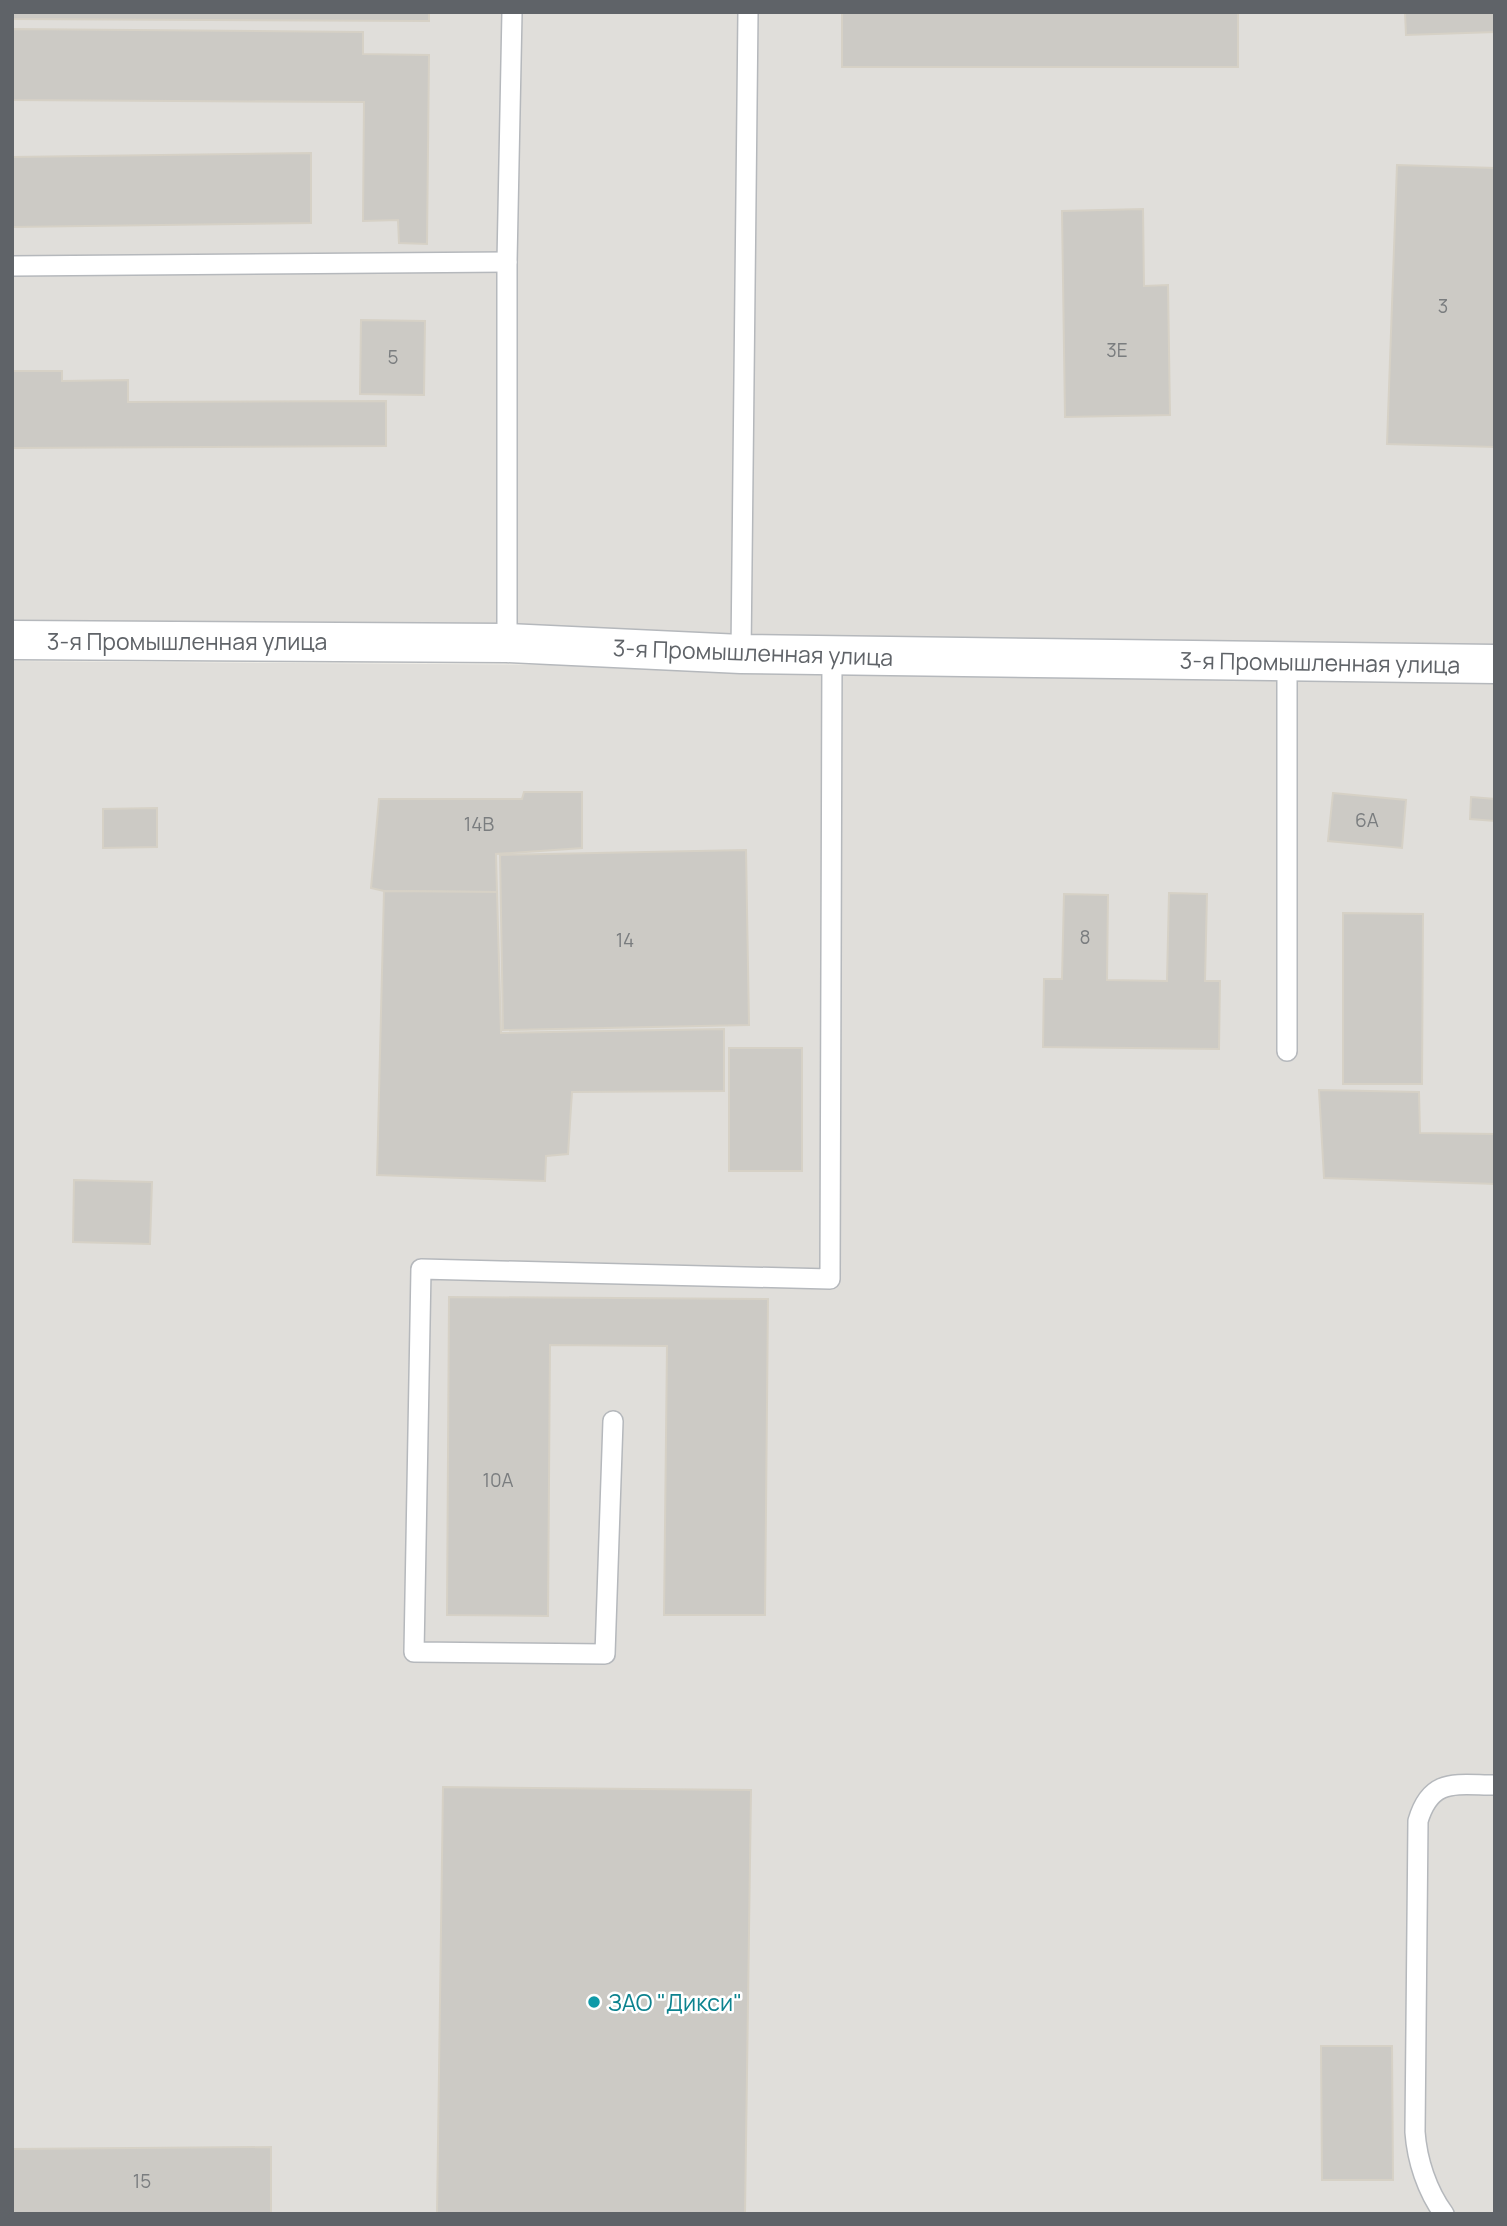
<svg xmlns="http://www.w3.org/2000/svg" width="1507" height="2226" font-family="Manrope,sans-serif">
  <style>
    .industrial { fill: #e0deda }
    .building { fill: #cccac5; stroke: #d6d1c6; stroke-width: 2 }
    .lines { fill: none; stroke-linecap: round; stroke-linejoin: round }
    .service-casing { stroke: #b5b8bc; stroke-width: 22 }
    .minor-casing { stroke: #b5b8bc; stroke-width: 41 }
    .service { stroke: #fff; stroke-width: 19 }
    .minor { stroke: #fff; stroke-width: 38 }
    .culture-dot { fill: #0f9aa8; stroke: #fff; stroke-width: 2.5 }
    .labels { text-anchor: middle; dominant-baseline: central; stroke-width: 5; stroke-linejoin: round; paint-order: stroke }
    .number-label { font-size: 19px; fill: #7a7d7f }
    .street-label { font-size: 23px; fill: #5f6368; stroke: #fff }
    .culture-label { font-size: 23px; fill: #0d838f; stroke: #fff; text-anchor: start }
  </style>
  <rect width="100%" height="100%" fill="#f1efe8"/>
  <g class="industrial">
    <path d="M12 12H1495V645L607 633 12 621Z"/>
    <path d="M12 661 739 666 1495 676V2214H12Z"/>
  </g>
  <g class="building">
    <path d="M12 12H429V21L12 19Z"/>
    <rect x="842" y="12" width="396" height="55"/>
    <path d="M1405 12H1495V32L1406 35Z"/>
    <path d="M12 29 363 32V54L429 55 427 244 399 243 398 220 363 221 364 102 12 100Z"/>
    <path d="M311 153V223L12 227V157Z"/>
    <path d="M1397 165 1495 168V447L1387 444Z"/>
    <path d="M1143 209 1144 286 1168 285 1170 415 1065 417 1062 211Z"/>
    <path d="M361 320 425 321 424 395 360 394Z"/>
    <path d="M12 371H62V381L128 380V402L386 401V446L12 448Z"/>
    <path d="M524 792H582V848L496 854 497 892 384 891 371 888 379 799H522Z"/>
    <path d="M1333 793 1406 800 1402 848 1328 841Z"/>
    <path d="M1471 797 1495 799V821L1470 819Z"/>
    <path d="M157 808V847L103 848V809Z"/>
    <path d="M746 850 749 1025 503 1030 500 855Z"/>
    <path d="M384 891 497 892 501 1033 724 1029V1091L572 1092 568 1154 546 1156 545 1181 377 1175Z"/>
    <path d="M1169 893 1207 894 1205 981H1220L1219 1049 1043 1047 1044 979H1062L1064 894 1108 895 1107 980 1167 981Z"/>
    <path d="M1343 913 1423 914 1422 1084H1343Z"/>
    <rect x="729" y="1048" width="73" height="123"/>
    <path d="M1319 1090 1419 1092 1420 1133 1495 1134V1184L1324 1178Z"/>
    <path d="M74 1180 152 1182 150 1244 73 1242Z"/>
    <path d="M449 1297 768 1299 765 1615H664L667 1346 550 1345 548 1616 447 1615Z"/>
    <path d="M443 1787 751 1790 745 2214H437Z"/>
    <path d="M1321 2046H1392L1393 2180H1322Z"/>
    <path d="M271 2147V2214H12V2149Z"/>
  </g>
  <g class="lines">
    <defs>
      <g id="service">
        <path d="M12 266 507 262"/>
        <path d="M507 643V262L512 12"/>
        <path d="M741 654 748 12"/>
        <path d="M1287 1051V661"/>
        <path d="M613 1421 605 1654 414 1652 421 1269 830 1279 832 655"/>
        <path d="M1444 2214C1427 2191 1417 2160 1415 2132L1418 1821C1431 1777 1456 1785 1495 1785"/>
      </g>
      <path id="minor" d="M12 640 507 643 741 654 1495 664"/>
    </defs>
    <use href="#service" class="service-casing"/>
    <use href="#minor" class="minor-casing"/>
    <use href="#service" class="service"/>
    <use href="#minor" class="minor"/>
  </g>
  <circle class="culture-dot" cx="594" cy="2002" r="7"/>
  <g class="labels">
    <g class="number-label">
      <text x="1443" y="306">3</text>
      <text x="1117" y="350">3Е</text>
      <text x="393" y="357">5</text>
      <text x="1367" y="820">6А</text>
      <text x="479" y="824">14В</text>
      <text x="1085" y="937">8</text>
      <text x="625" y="940">14</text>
      <text x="498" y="1480">10А</text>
      <text x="142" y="2181">15</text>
    </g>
    <g class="street-label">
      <text x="187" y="641">3-я Промышленная улица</text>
      <text transform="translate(753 652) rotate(2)">3-я Промышленная улица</text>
      <text transform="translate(1320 662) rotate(1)">3-я Промышленная улица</text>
    </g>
    <g class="culture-label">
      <text x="608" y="2002">ЗАО "Дикси"</text>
    </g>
  </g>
  <rect width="1507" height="2226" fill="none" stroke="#5f6368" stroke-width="28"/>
</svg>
